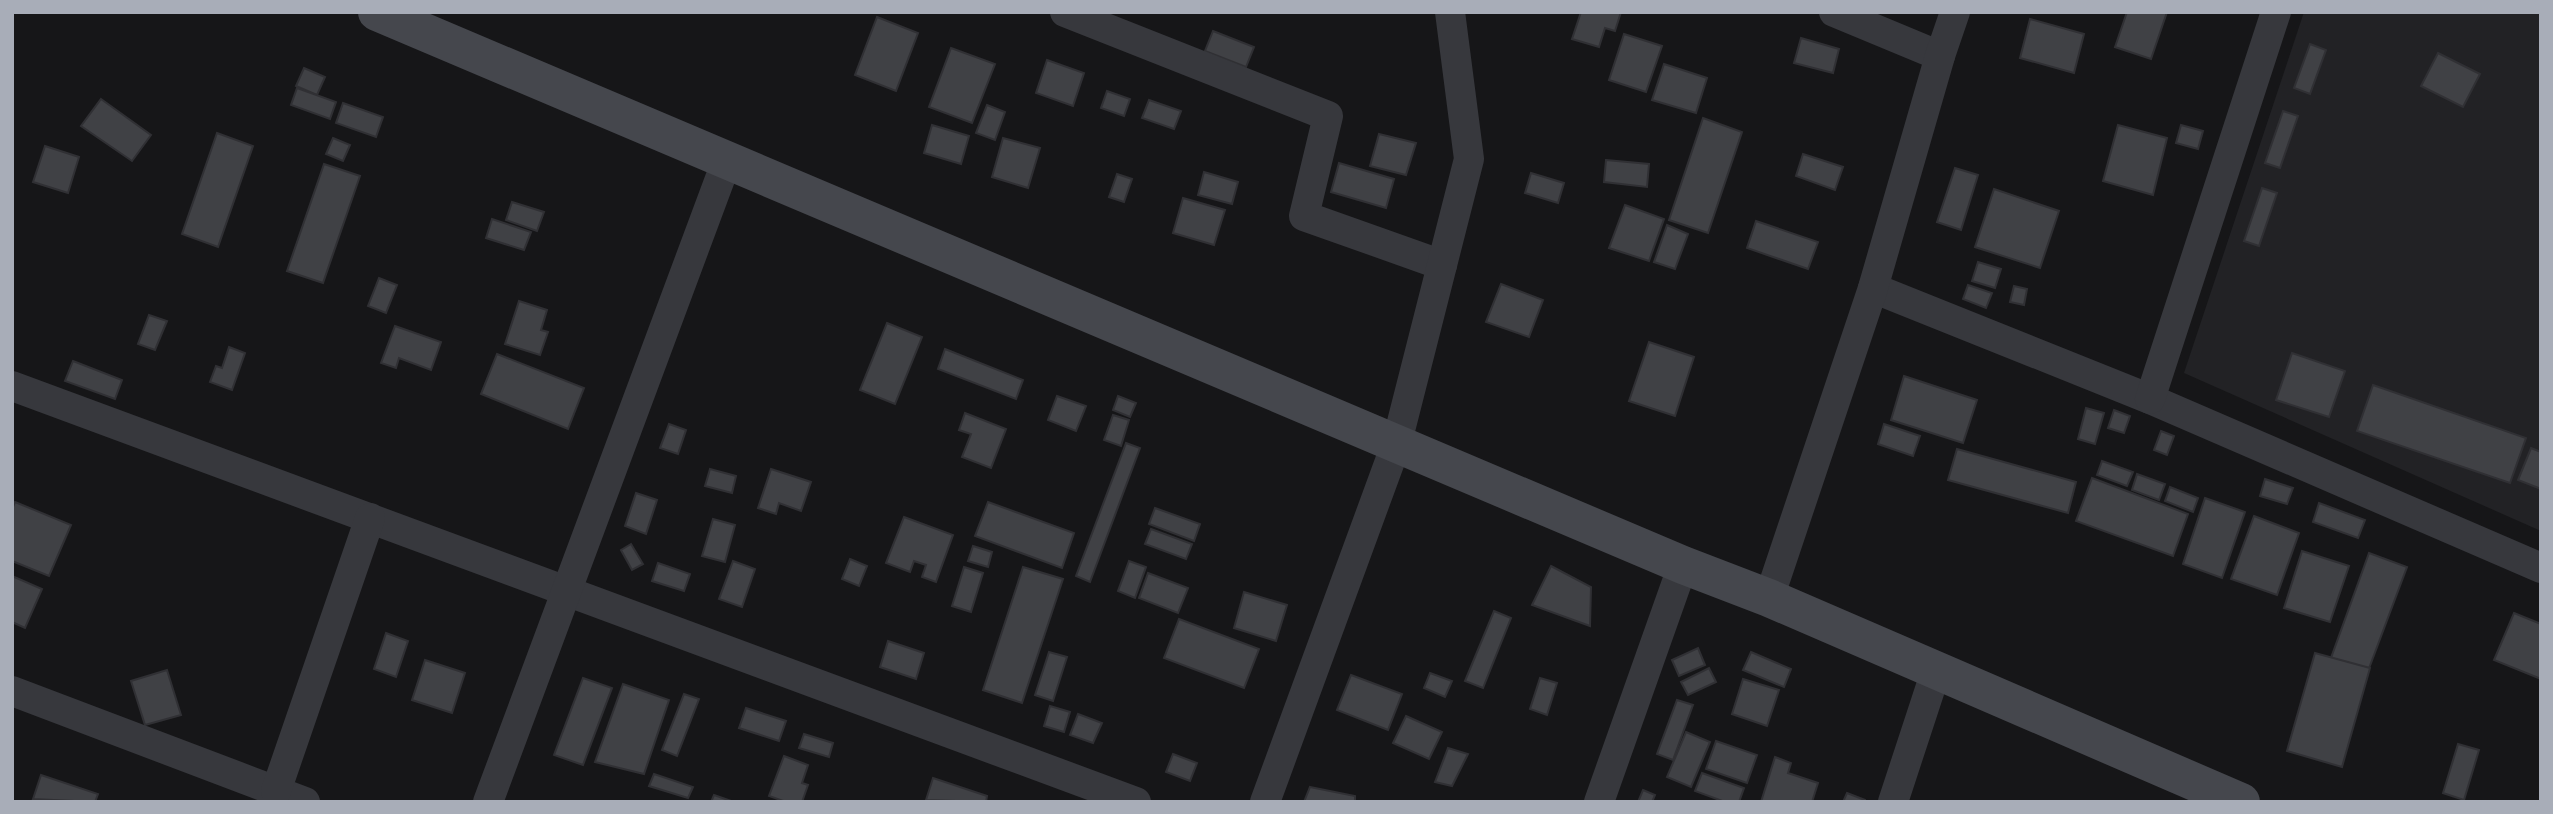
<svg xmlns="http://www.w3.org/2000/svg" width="2553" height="814" font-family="'Space Grotesk',sans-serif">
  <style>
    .built { fill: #222225 }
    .building { fill: #404145; stroke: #303034; stroke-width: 2 }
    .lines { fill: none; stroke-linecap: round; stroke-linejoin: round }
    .street { stroke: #37383d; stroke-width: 30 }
    .secondary { stroke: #45474d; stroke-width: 38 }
  </style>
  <rect width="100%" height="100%" fill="#161618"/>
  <path class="built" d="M2304 12H2541V531L2184 373Z"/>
  <g class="building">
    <path d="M1581 12H1621L1615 31 1605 28 1599 47 1572 39Z"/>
    <path d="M2127 12H2167L2151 59 2115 47Z"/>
    <path d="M877 17 918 33 896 91 855 75Z"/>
    <path d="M2030 19 2084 34 2074 73 2020 58Z"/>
    <path d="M1213 31 1254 47 1246 67 1205 51Z"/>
    <path d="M1624 34 1662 46 1646 92 1609 80Z"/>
    <path d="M1801 38 1839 49 1833 73 1794 63Z"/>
    <path d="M2310 44 2326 50 2310 94 2294 88Z"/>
    <path d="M951 48 995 64 972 123 929 107Z"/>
    <path d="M2438 53 2480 74 2463 107 2421 86Z"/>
    <path d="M1047 60 1084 73 1073 106 1036 93Z"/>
    <path d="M1664 64 1707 78 1696 113 1652 100Z"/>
    <path d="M304 68 325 77 317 95 296 86Z"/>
    <path d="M297 88 336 102 330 119 291 105Z"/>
    <path d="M1107 91 1130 99 1124 116 1101 108Z"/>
    <path d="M101 99 151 135 132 161 81 126Z"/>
    <path d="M1149 100 1181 111 1174 129 1142 118Z"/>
    <path d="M343 103 383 117 376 137 336 123Z"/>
    <path d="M987 105 1005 112 995 140 976 133Z"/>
    <path d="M2283 111 2298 116 2280 168 2265 163Z"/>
    <path d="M1703 118 1742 132 1708 233 1669 220Z"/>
    <path d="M932 125 969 136 961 164 924 153Z"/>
    <path d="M2118 125 2167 138 2153 195 2103 181Z"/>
    <path d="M2181 125 2203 131 2198 149 2176 143Z"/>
    <path d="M217 133 253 146 218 247 182 234Z"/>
    <path d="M1379 134 1416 143 1406 175 1370 166Z"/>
    <path d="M333 138 350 145 343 161 326 154Z"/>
    <path d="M1003 138 1040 148 1028 188 992 177Z"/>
    <path d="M45 146 79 157 68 193 33 182Z"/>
    <path d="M1803 154 1843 167 1835 190 1796 176Z"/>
    <path d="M1606 160 1649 164 1647 187 1604 182Z"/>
    <path d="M1339 163 1394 179 1386 208 1331 192Z"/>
    <path d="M324 164 360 176 323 283 287 271Z"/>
    <path d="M1955 168 1978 175 1961 230 1937 222Z"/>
    <path d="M1204 172 1238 182 1232 204 1198 195Z"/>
    <path d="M1531 173 1564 183 1558 203 1525 193Z"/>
    <path d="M1117 174 1132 179 1124 202 1109 197Z"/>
    <path d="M2262 188 2277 193 2259 246 2244 241Z"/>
    <path d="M1994 189 2059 211 2040 268 1975 247Z"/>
    <path d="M1183 198 1225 210 1214 245 1173 233Z"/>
    <path d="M512 202 544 212 537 231 506 220Z"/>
    <path d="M1625 205 1664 219 1649 261 1609 248Z"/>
    <path d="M492 219 531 232 524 250 486 238Z"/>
    <path d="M1756 221 1818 242 1808 269 1747 248Z"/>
    <path d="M1667 225 1688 234 1675 269 1654 262Z"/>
    <path d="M1978 262 2001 269 1995 288 1972 281Z"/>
    <path d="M379 278 397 285 386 313 368 306Z"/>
    <path d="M1501 284 1543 300 1529 337 1486 322Z"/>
    <path d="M1968 285 1992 293 1986 308 1963 299Z"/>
    <path d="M2014 286 2027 289 2024 305 2010 302Z"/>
    <path d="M519 301 547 310 541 330 548 332 540 355 505 344Z"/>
    <path d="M149 315 167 321 155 350 138 344Z"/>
    <path d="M887 323 922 337 895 404 860 390Z"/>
    <path d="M395 326 441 342 431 370 399 358 396 368 381 363Z"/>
    <path d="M1649 342 1694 357 1675 416 1629 401Z"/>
    <path d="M229 347 245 353 232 390 210 382 216 366 222 368Z"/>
    <path d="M945 349 1023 380 1016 399 938 369Z"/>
    <path d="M2292 353 2345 371 2329 417 2276 400Z"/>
    <path d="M497 354 584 388 568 429 481 394Z"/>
    <path d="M73 361 122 380 115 399 65 381Z"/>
    <path d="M1904 376 1977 400 1963 443 1891 420Z"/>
    <path d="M2373 385 2526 438 2510 483 2357 431Z"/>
    <path d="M1057 396 1086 406 1076 431 1048 420Z"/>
    <path d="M1118 396 1136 403 1130 417 1113 410Z"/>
    <path d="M2086 408 2104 413 2095 444 2078 439Z"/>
    <path d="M2114 410 2130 416 2124 433 2108 428Z"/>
    <path d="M965 413 1006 429 991 468 962 457 971 434 959 430Z"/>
    <path d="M1113 415 1129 420 1121 446 1104 440Z"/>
    <path d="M669 424 686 430 678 454 660 448Z"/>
    <path d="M1884 424 1920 436 1913 456 1878 444Z"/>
    <path d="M2161 431 2174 436 2167 455 2154 450Z"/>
    <path d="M1126 443 1140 448 1090 582 1076 576Z"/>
    <path d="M2531 448 2541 452V489L2518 480Z"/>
    <path d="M1957 449 2076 482 2068 513 1948 480Z"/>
    <path d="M2102 461 2133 472 2127 486 2097 475Z"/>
    <path d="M710 469 736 476 732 493 705 486Z"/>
    <path d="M771 469 811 482 801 511 779 503 776 514 758 508Z"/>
    <path d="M2137 474 2165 484 2159 500 2132 490Z"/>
    <path d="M2092 478 2188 514 2173 556 2076 521Z"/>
    <path d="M2265 479 2293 488 2287 504 2260 496Z"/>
    <path d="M2170 487 2198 498 2193 512 2165 501Z"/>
    <path d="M636 493 657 500 646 534 625 526Z"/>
    <path d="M2205 498 2245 512 2222 578 2183 564Z"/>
    <path d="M15 502 71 525 49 576 12 561V509Z"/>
    <path d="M988 502 1074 533 1062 568 975 536Z"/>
    <path d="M2319 503 2365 520 2358 538 2313 522Z"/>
    <path d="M1155 508 1200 524 1194 541 1149 524Z"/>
    <path d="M2254 516 2299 533 2277 595 2231 579Z"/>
    <path d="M904 517 953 535 936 582 922 577 926 565 914 561 910 572 886 563Z"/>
    <path d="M713 519 735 525 725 562 702 556Z"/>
    <path d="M1151 529 1192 544 1186 559 1145 544Z"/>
    <path d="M631 544 643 564 632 570 621 550Z"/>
    <path d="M973 546 992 552 988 567 968 561Z"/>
    <path d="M2302 551 2349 566 2330 622 2284 608Z"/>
    <path d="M2369 553 2407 567 2368 671 2331 658Z"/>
    <path d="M850 559 867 566 859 586 842 579Z"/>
    <path d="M733 561 755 569 742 607 719 599Z"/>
    <path d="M1129 561 1146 567 1135 598 1118 591Z"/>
    <path d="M658 563 690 574 684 591 652 581Z"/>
    <path d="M1551 566 1591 587 1590 626 1532 605Z"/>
    <path d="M964 567 983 573 971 612 952 606Z"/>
    <path d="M1023 567 1063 579 1022 703 983 690Z"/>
    <path d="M1148 573 1188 588 1178 613 1139 598Z"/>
    <path d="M12 576 42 589 25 628 12 622Z"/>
    <path d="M1244 592 1287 605 1276 641 1234 628Z"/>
    <path d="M1494 611 1511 618 1483 688 1465 681Z"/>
    <path d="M2514 613 2541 624V679L2494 660Z"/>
    <path d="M1179 619 1259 649 1244 688 1164 658Z"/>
    <path d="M386 633 408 641 396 677 374 669Z"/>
    <path d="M888 641 924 653 916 679 880 667Z"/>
    <path d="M1698 648 1705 665 1679 676 1672 660Z"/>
    <path d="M1049 652 1067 657 1053 701 1035 695Z"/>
    <path d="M1751 652 1791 669 1784 687 1743 670Z"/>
    <path d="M2315 653 2370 668 2342 767 2287 751Z"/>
    <path d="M425 660 465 673 452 713 412 700Z"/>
    <path d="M1709 668 1716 682 1688 695 1681 682Z"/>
    <path d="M167 670 181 715 145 725 131 681Z"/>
    <path d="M1430 673 1452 681 1445 697 1424 688Z"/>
    <path d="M1351 675 1402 694 1388 730 1337 710Z"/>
    <path d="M583 678 612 688 583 765 554 755Z"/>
    <path d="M1540 678 1557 683 1547 715 1530 709Z"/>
    <path d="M1743 679 1779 690 1767 726 1732 714Z"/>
    <path d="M623 684 669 700 644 774 595 762Z"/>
    <path d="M684 694 699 699 677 756 662 750Z"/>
    <path d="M1677 700 1693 705 1673 760 1657 754Z"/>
    <path d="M1050 706 1070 712 1064 732 1044 726Z"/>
    <path d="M746 708 786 721 779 741 739 728Z"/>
    <path d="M1078 714 1102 723 1093 743 1070 735Z"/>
    <path d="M1406 716 1442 732 1429 759 1393 743Z"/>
    <path d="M1686 732 1710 742 1691 787 1667 777Z"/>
    <path d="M804 734 833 743 829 757 799 748Z"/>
    <path d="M1716 741 1757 755 1747 783 1706 769Z"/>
    <path d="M2458 744 2479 750 2464 800 2443 793Z"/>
    <path d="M1448 748 1468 754 1452 786 1435 782Z"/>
    <path d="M1173 754 1197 763 1190 781 1166 772Z"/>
    <path d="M784 756 808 765 802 783 808 785 802 802H786L769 796Z"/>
    <path d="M1775 757 1791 763 1788 773 1818 783 1812 802H1761Z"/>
    <path d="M1702 773 1744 788 1739 802H1725L1695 791Z"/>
    <path d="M654 774 693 787 688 798 649 786Z"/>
    <path d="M41 775 98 794 95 802 33 799Z"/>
    <path d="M933 778 987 796 986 802 926 800Z"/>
    <path d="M1310 787 1355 796V802H1304Z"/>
    <path d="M1643 790 1655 795 1652 802H1638Z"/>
    <path d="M1847 793 1865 800V802H1843Z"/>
    <path d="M714 795 734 802H711Z"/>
  </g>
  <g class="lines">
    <g class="street">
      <path d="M1065 12 1328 116 1304 216 1442 265"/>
      <path d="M1834 12 1940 56"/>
      <path d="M1873 288 2150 399 2541 568"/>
      <path d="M12 386 1136 802"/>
      <path d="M2150 399 2276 12"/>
      <path d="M1769 598 1873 288 1940 56 1955 12"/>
      <path d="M12 691 305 802"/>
      <path d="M276 791 370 518"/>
      <path d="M488 802 727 160"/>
      <path d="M1265 802 1397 442 1469 159 1450 12"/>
      <path d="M1599 802 1683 565"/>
      <path d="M1893 802 1936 671"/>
    </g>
    <path class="secondary" d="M377 12 1683 565 1769 598 2241 802"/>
  </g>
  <rect width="2553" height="814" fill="none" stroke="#a8adb8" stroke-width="28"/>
</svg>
